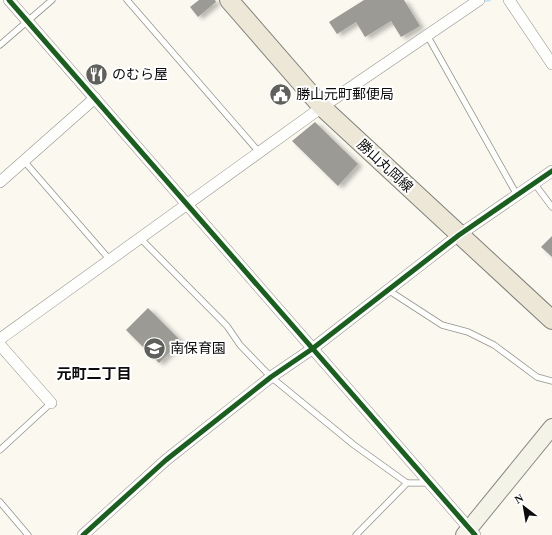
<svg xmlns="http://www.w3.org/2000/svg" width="552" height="535" font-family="'Times New Roman','Noto Sans JP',serif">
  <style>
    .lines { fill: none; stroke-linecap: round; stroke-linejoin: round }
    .stream { stroke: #c1e4f8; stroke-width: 3.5 }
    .building { fill: #9c9a95; filter: url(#shadow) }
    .lane-casing { stroke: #93928e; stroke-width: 7 }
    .street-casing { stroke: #93928e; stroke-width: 12 }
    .secondary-casing { stroke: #8a8985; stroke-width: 18 }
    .primary-casing { stroke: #80807c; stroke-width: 20 }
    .lane { stroke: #fefefd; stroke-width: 5.5 }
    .street { stroke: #fefefd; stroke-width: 11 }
    .secondary { stroke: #f4f3e8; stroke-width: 16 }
    .primary { stroke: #ece7d6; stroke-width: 18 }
    .cycleway-casing { stroke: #fff; stroke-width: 8 }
    .cycleway { stroke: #1b5e20; stroke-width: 5 }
    .labels { text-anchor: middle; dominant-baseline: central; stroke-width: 4; stroke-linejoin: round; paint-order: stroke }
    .poi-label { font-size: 14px; fill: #0c0c0c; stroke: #fff; text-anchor: start }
    .street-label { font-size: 14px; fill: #0c0c0c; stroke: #fff }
    .neighbourhood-label { font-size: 15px; font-weight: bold; fill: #0c0c0c; stroke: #fff }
  </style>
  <defs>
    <filter id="shadow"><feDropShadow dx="4.5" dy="2.5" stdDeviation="2" flood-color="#0004"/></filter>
  </defs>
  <rect width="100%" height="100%" fill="#faf8ef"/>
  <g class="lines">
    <path class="stream" d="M486 0H489"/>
  </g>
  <g class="building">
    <path d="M199 0H215L216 2 198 17 190 7Z"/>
    <path d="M364 0H404L420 26 401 37 391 21 365 37 356 22 337 34 329 22Z"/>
    <path d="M315 122 358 164 338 186 292 141Z"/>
    <path d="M552 236V257L541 247Z"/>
    <path d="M148 308 181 341 159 363 126 330Z"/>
  </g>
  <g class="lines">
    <defs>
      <g id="lane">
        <path d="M127 0 259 152"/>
        <path d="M427 35 517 195"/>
        <path d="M0 45 52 0"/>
        <path d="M24 161 110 260"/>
        <path d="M534 183 552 207"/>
        <path d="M141 239 227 326 240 345 271 377 354 445 407 483H428"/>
        <path d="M388 290 442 325 468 332 494 345 537 377 552 381"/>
        <path d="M0 450 51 403"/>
        <path d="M0 502 28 535"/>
        <path d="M356 535 407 483"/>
      </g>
      <g id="street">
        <path d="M9 0 475 535"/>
        <path d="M509 0 552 64"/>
        <path d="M0 182 95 98"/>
        <path d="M0 339 322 107 479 0"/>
        <path d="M0 345 51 403"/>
        <path d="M83 535 166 460 271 377 312 349 459 235 552 171"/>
      </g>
      <path id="secondary" d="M464 535 552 427"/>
      <path id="primary" d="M229 0 322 107 552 320"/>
    </defs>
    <use href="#lane" class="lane-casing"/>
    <use href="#street" class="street-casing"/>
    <use href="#secondary" class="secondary-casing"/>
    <use href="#primary" class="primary-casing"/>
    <use href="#lane" class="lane"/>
    <use href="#street" class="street"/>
    <use href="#secondary" class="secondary"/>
    <use href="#primary" class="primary"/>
    <defs>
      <g id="cycleway">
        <path d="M9 0 475 535"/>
        <path d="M83 535 166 460 271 377 312 349 459 235 552 171"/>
      </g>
    </defs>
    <use href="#cycleway" class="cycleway-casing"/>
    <use href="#cycleway" class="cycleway"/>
  </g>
  <defs>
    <symbol id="restaurant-disc" viewBox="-11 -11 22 22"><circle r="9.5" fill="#5f5f5b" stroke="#fff"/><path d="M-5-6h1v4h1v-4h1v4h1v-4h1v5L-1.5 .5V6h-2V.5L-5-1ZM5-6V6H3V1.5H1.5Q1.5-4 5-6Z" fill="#fff"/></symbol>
    <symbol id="civic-disc" viewBox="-11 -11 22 22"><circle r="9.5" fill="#5f5f5b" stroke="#fff"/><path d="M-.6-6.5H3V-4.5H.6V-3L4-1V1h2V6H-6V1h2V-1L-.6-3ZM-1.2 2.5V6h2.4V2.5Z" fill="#fff"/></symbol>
    <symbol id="school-disc" viewBox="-11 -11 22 22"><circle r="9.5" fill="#5f5f5b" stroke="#fff"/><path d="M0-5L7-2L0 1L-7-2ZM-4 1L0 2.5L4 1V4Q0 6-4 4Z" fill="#fff"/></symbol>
  </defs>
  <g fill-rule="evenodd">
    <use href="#restaurant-disc" x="84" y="62" width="25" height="25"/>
    <use href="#civic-disc" x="268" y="82" width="25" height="25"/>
    <use href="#school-disc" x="142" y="336" width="25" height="25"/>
  </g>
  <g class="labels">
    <g class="poi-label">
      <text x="112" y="74">のむら屋</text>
      <text x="296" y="94">勝山元町郵便局</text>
      <text x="170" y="348">南保育園</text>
    </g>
    <g class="street-label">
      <text transform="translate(385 166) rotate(43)">勝山丸岡線</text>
    </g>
    <g class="neighbourhood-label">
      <text x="94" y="374">元町二丁目</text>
    </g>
  </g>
  <g transform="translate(524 507) rotate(329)" stroke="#ffffff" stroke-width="3" paint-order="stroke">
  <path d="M0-3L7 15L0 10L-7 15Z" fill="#0c0c0c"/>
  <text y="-6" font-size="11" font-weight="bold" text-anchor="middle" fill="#0c0c0c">N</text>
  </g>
</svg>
